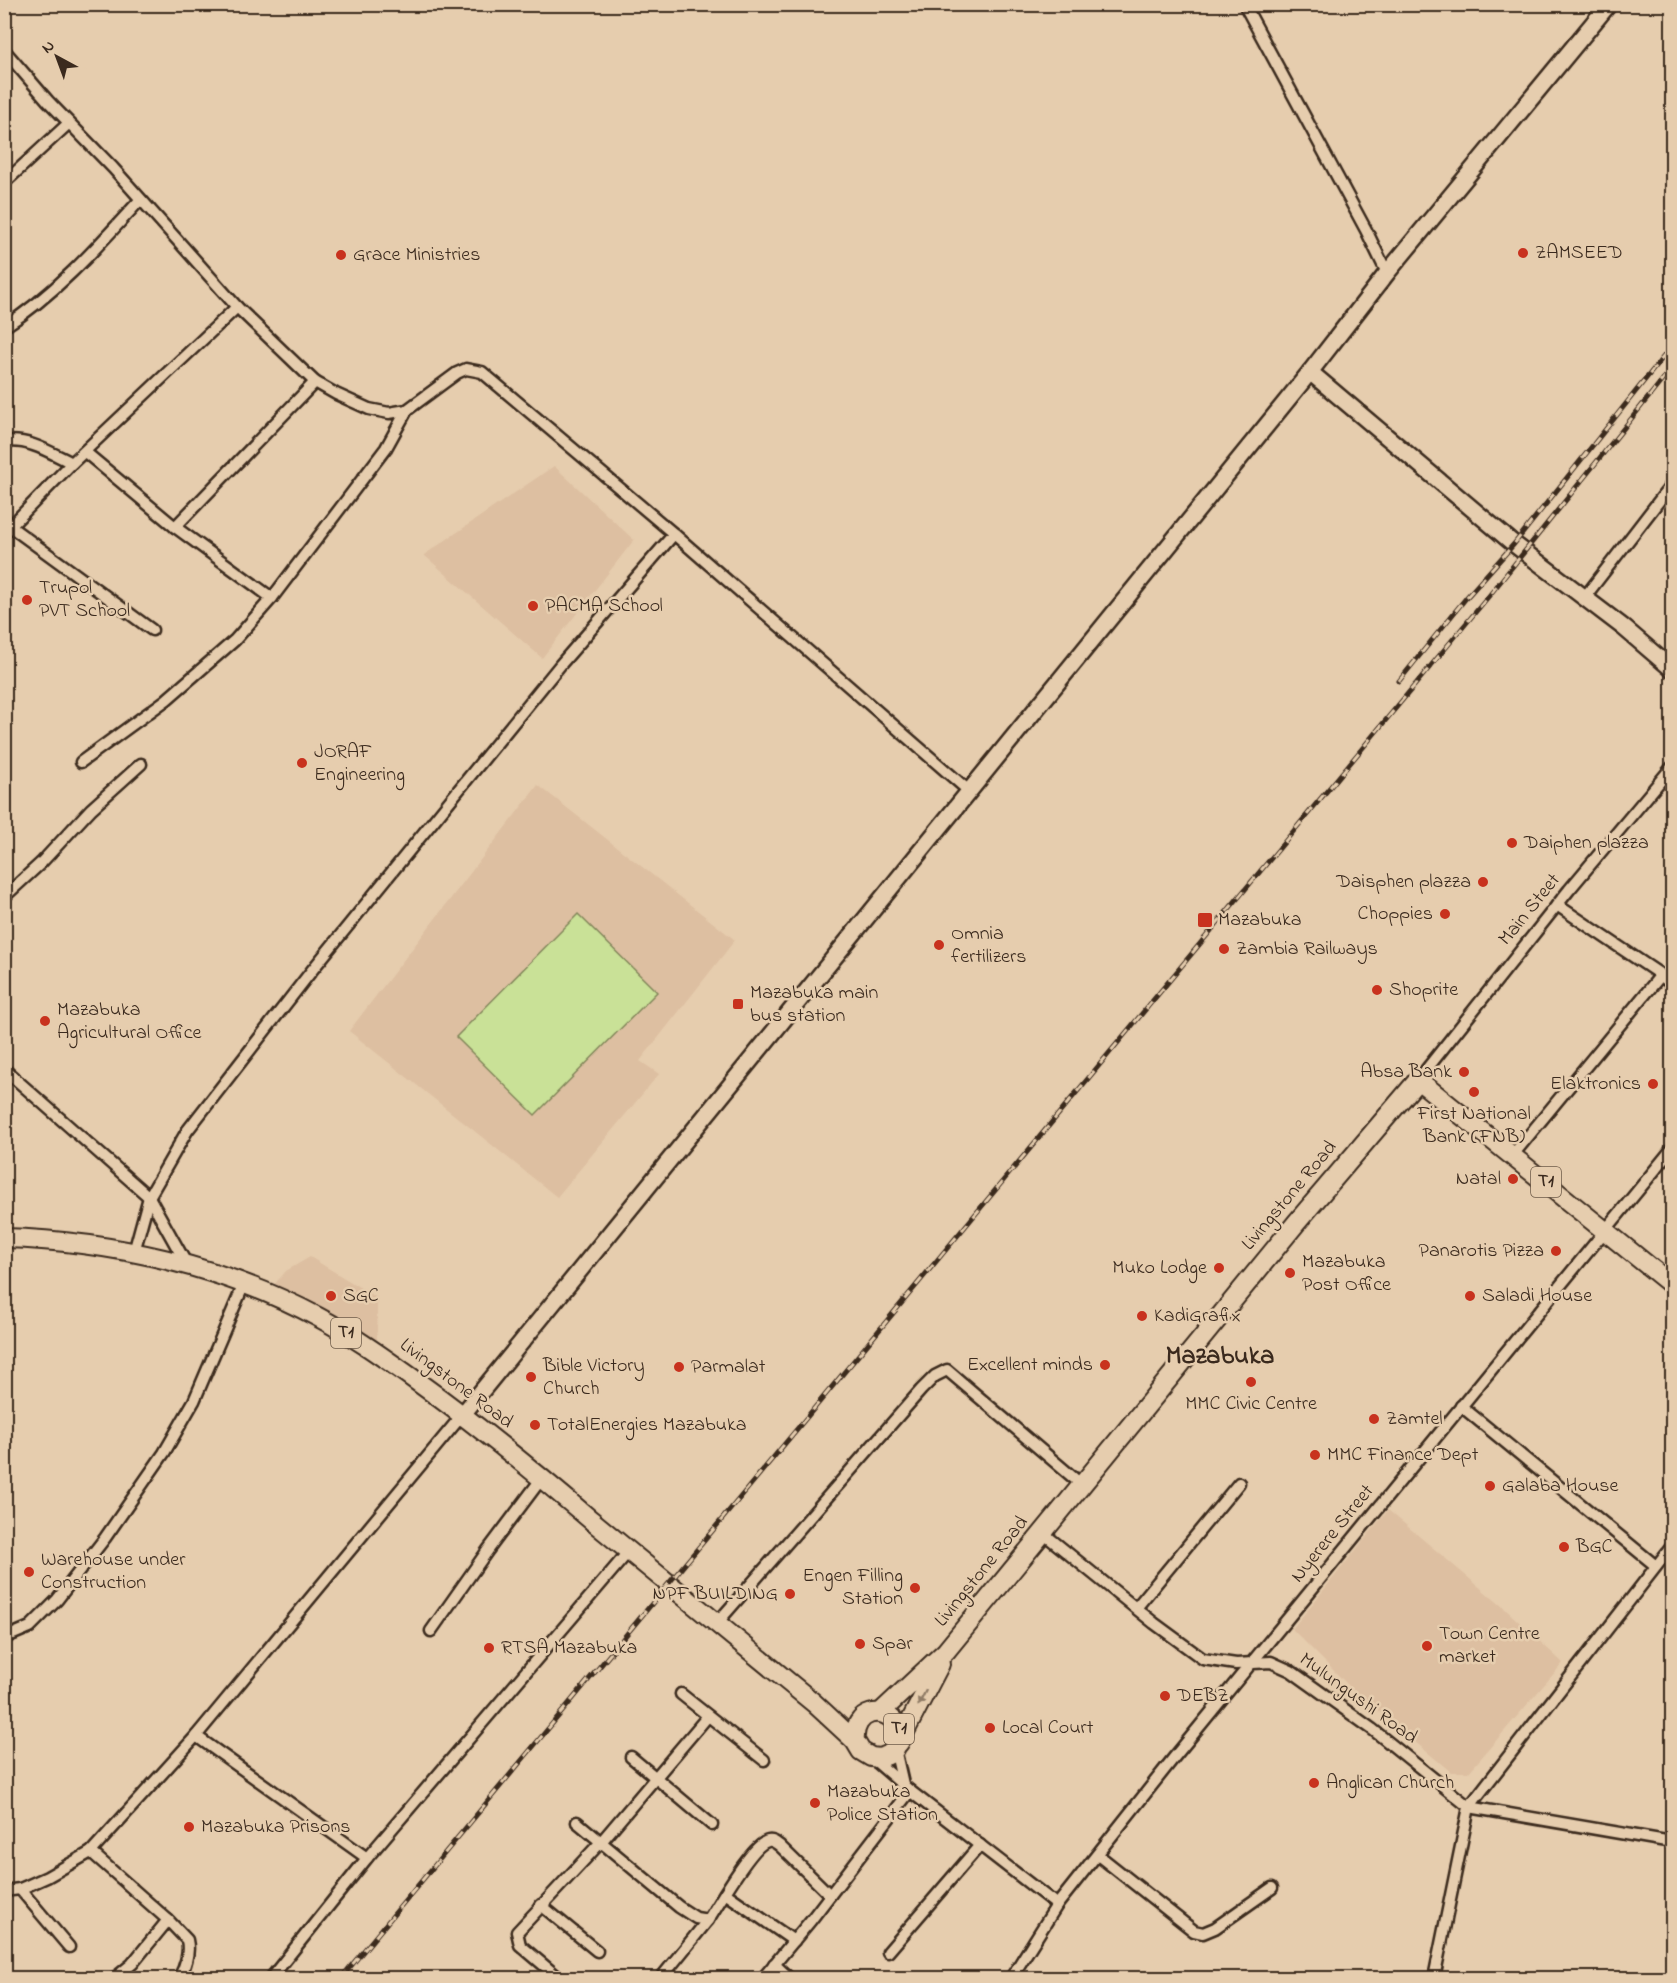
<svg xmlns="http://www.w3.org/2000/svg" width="1677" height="1983" font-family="'Indie Flower',sans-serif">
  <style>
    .built { fill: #ddbfa1 }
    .garden { fill: #c9e197; stroke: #82865a; stroke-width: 1.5 }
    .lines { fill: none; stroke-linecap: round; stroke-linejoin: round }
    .street-casing { stroke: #3b2a1e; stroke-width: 15 }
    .secondary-casing { stroke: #3b2a1e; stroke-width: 20 }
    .highway-casing { stroke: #3b2a1e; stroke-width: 22 }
    .street { stroke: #e6cdae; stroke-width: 10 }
    .secondary { stroke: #e6cdae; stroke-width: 15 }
    .highway { stroke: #e6cdae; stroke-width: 18 }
    .rail-casing { stroke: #3b2a1e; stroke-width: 5 }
    .rail { stroke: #e6cdae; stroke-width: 3; stroke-dasharray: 9; stroke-linecap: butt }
    .oneway { fill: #907c66 }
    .poi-dot { fill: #c8321e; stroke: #e6cdae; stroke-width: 2 }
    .labels { text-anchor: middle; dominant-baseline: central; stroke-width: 5; stroke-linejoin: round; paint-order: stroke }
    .shield { fill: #e6cdae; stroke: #6e5b49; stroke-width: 1.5 }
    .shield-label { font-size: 18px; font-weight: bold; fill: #3b2a1e }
    .poi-label { font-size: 20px; fill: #3b2a1e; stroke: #e6cdae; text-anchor: start }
    .street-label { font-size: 20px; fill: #3b2a1e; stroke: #e6cdae }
    .district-label { font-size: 26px; font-weight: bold; fill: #3b2a1e; stroke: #e6cdae }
  </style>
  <rect width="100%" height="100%" fill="#e6cdae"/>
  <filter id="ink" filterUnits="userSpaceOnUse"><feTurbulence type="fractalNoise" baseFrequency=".0167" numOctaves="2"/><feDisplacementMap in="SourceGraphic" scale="12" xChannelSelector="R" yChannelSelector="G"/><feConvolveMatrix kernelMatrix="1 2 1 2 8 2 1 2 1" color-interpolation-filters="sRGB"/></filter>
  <g filter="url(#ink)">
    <g class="built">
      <path d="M554 466 634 540 542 658 424 555Z"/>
      <path d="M538 785 735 940 640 1061 659 1074 557 1197 349 1031Z"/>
      <path d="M310 1257 377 1298V1340L273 1286 286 1271Z"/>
      <path d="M1388 1510 1503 1607 1563 1663 1469 1772H1451L1352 1689 1292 1629Z"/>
    </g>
    <path class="garden" d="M578 914 657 992 535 1115 456 1037Z"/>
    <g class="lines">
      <defs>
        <g id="street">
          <path d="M1244 4 1366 230 1387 273"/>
          <path d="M4 50 48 101 113 168 237 307 315 382 336 394 369 409 389 413 407 410 457 373 466 369 482 372 674 534 970 792"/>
          <path d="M4 183 69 123"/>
          <path d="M4 327C56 294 99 245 140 200"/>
          <path d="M4 442C29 438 51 453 72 463"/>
          <path d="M85 452 175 527 272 598"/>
          <path d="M11 527 152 630"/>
          <path d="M175 527 315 382"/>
          <path d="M4 533 72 463 237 307"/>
          <path d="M1584 598 1672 484"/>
          <path d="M81 762 166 700 235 640 272 598 386 448 407 410"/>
          <path d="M4 897 41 863 91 809 141 764"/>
          <path d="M1557 905 1661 975"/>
          <path d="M4 1069 149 1197 187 1265"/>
          <path d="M1418 1080 1569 890 1672 767"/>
          <path d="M1512 1156 1661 975 1672 985"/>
          <path d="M134 1252 149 1197 187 1131 313 969 561 664 674 534"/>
          <path d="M1461 1406 1656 1566"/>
          <path d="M1043 1533 1154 1623 1203 1659 1236 1664 1271 1662 1291 1671 1372 1729 1469 1807 1434 1978"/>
          <path d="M1672 1546 1469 1807 1672 1842"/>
          <path d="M1136 1608 1239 1483"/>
          <path d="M717 1623 921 1390 935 1376 947 1370 1082 1485"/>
          <path d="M431 1631 488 1550 542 1478"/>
          <path d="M4 1638 30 1627 57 1600 105 1538 164 1453 194 1401 244 1284"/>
          <path d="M681 1694 764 1760"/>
          <path d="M196 1736 367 1858"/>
          <path d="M895 1749 903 1784"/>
          <path d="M631 1757 712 1825"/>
          <path d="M872 1758 910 1791 1057 1905"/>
          <path d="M577 1822 679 1907 696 1918 708 1920C718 1905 752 1844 768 1841 773 1840 776 1843 780 1846L830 1895"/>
          <path d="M91 1852 168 1920 187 1940C190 1952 185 1968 179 1978"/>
          <path d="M1098 1855 1194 1931 1203 1933 1215 1928 1272 1888"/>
          <path d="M20 1889 69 1947"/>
          <path d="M4 1891 20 1889 47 1877 91 1852 196 1736 463 1414"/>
          <path d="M725 1893 794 1941"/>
          <path d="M541 1905 597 1951"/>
          <path d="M888 1952 980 1845"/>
          <path d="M774 1964 789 1978"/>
          <path d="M115 1978 132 1964 168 1920"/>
          <path d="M271 1978 367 1858 629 1551"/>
          <path d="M559 1978 520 1945 517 1932 601 1842 708 1716"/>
          <path d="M661 1978 708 1920"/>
          <path d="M763 1978 811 1920 910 1791"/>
          <path d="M1011 1978 1057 1905 1172 1760 1672 1149"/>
        </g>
        <g id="secondary">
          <path d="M1310 372 1514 544 1623 627 1672 669"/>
          <path d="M463 1414 1310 372 1387 273 1609 4"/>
        </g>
        <g id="highway">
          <path d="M4 1238C112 1241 223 1266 318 1317 352 1335 383 1357 415 1380 476 1424 534 1471 591 1520 665 1581 740 1642 814 1703L855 1741 861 1751 871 1757 880 1758 888 1755 895 1749 900 1736 899 1728C885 1702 852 1711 855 1741"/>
          <path d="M881 1712 946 1651 1297 1222 1418 1080 1672 1285"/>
          <path d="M899 1743 940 1664"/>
        </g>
      </defs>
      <use href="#street" class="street-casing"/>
      <use href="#secondary" class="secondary-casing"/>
      <use href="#highway" class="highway-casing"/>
      <use href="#street" class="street"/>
      <use href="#secondary" class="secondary"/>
      <use href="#highway" class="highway"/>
      <defs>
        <g id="rail">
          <path d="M1399 681 1466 598 1514 544 1672 346"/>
          <path d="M341 1978 1488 597 1672 368"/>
        </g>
      </defs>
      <use href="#rail" class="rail-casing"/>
      <use href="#rail" class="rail"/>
    </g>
    <defs><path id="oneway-solid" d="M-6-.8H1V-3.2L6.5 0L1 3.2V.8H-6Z" transform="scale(1.5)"/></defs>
    <use class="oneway" href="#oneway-solid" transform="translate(922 1698) rotate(117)"/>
  </g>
  <g class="poi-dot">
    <circle cx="1523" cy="253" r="6"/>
    <circle cx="341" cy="255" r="6"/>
    <circle cx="27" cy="600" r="6"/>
    <circle cx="533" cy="606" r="6"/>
    <circle cx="302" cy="763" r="6"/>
    <circle cx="1512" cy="843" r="6"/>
    <circle cx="1483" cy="882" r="6"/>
    <circle cx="1445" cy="914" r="6"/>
    <rect x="1197" y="912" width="16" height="16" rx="3"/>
    <circle cx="939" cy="945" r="6"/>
    <circle cx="1224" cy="949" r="6"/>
    <circle cx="1377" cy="990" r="6"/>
    <rect x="732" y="998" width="12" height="12" rx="3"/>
    <circle cx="45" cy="1021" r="6"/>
    <circle cx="1464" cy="1072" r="6"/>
    <circle cx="1653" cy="1084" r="6"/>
    <circle cx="1474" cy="1092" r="6"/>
    <circle cx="1513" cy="1179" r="6"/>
    <circle cx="1556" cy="1251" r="6"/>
    <circle cx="1219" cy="1268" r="6"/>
    <circle cx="1290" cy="1273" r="6"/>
    <circle cx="331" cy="1296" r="6"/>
    <circle cx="1470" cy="1296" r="6"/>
    <circle cx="1142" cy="1316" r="6"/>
    <circle cx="1105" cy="1365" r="6"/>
    <circle cx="679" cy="1367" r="6"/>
    <circle cx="531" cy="1377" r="6"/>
    <circle cx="1251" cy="1382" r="6"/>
    <circle cx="1374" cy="1419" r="6"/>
    <circle cx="535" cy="1425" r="6"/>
    <circle cx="1315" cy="1455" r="6"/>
    <circle cx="1490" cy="1486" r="6"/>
    <circle cx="1564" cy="1547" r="6"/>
    <circle cx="29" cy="1572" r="6"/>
    <circle cx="915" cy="1588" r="6"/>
    <circle cx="790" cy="1594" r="6"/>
    <circle cx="860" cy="1644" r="6"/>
    <circle cx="1427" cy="1646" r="6"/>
    <circle cx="489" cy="1648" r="6"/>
    <circle cx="1165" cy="1696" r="6"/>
    <circle cx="990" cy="1728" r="6"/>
    <circle cx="1314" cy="1783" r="6"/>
    <circle cx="815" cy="1803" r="6"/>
    <circle cx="189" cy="1827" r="6"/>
  </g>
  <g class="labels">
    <g class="shield">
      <rect x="1531" y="1167" width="30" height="30" rx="4.5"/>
      <rect x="331" y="1318" width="30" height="30" rx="4.5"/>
      <rect x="884" y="1714" width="30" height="30" rx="4.5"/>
    </g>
    <g class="shield-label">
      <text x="1546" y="1182">T1</text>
      <text x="346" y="1333">T1</text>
      <text x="899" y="1729">T1</text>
    </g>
    <g class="poi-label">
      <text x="1535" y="253">ZAMSEED</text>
      <text x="353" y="255">Grace Ministries</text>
      <text x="39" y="588">Trupol<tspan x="39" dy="23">PVT School</tspan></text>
      <text x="545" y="606">PACMA School</text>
      <text x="314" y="752">JORAF<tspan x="314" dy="23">Engineering</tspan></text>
      <text x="1524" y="843">Daiphen plazza</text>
      <text x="1471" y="882" text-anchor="end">Daisphen plazza</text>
      <text x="1433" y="914" text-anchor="end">Choppies</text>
      <text x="1218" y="920">Mazabuka</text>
      <text x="951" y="934">Omnia<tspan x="951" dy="23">fertilizers</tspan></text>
      <text x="1236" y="949">Zambia Railways</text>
      <text x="1389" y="990">Shoprite</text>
      <text x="750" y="993">Mazabuka main<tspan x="750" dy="23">bus station</tspan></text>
      <text x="57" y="1010">Mazabuka<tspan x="57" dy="23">Agricultural Office</tspan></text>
      <text x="1452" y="1072" text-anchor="end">Absa Bank</text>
      <text x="1641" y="1084" text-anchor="end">Elaktronics</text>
      <text x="1474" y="1114" text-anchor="middle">First National<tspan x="1474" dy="23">Bank (FNB)</tspan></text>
      <text x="1501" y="1179" text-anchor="end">Natal</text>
      <text x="1544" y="1251" text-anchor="end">Panarotis Pizza</text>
      <text x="1302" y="1262">Mazabuka<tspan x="1302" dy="23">Post Office</tspan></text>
      <text x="1207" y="1268" text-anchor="end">Muko Lodge</text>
      <text x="343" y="1296">SGC</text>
      <text x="1482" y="1296">Saladi House</text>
      <text x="1154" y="1316">KadiGrafix</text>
      <text x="1093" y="1365" text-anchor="end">Excellent minds</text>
      <text x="543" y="1366">Bible Victory<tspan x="543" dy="23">Church</tspan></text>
      <text x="691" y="1367">Parmalat</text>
      <text x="1251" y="1404" text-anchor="middle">MMC Civic Centre</text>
      <text x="1386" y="1419">Zamtel</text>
      <text x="547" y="1425">TotalEnergies Mazabuka</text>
      <text x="1327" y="1455">MMC Finance Dept</text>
      <text x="1502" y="1486">Galaba House</text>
      <text x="1576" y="1547">BGC</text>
      <text x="41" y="1560">Warehouse under<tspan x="41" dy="23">Construction</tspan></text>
      <text x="903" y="1576" text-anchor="end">Engen Filling<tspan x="903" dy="23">Station</tspan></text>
      <text x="778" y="1594" text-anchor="end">NPF BUILDING</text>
      <text x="1439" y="1634">Town Centre<tspan x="1439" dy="23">market</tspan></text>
      <text x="872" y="1644">Spar</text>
      <text x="501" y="1648">RTSA Mazabuka</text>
      <text x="1177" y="1696">DEBZ</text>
      <text x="1002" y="1728">Local Court</text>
      <text x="1326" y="1783">Anglican Church</text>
      <text x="827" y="1792">Mazabuka<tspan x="827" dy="23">Police Station</tspan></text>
      <text x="201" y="1827">Mazabuka Prisons</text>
    </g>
    <g class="street-label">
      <text transform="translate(1530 910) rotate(-51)">Main Steet</text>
      <text transform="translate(1290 1196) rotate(-50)">Livingstone Road</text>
      <text transform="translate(456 1384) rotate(37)">Livingstone Road</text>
      <text transform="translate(1333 1534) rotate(-51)">Nyerere Street</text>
      <text transform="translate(982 1572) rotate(-51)">Livingstone Road</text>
      <text transform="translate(1358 1699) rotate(36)">Mulungushi Road</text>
    </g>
    <g class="district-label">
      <text x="1220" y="1357">Mazabuka</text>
    </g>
  </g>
  <rect width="1677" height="1983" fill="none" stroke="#e6cdae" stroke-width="24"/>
  <rect x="12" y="12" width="1653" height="1959" fill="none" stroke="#3b2a1e" stroke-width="2" filter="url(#ink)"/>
  <g transform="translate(57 57) rotate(319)" stroke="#e6cdae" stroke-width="4.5" paint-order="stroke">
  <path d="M0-4.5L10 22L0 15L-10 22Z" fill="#3b2a1e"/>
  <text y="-9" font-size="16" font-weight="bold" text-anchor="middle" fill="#3b2a1e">N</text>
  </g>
</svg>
